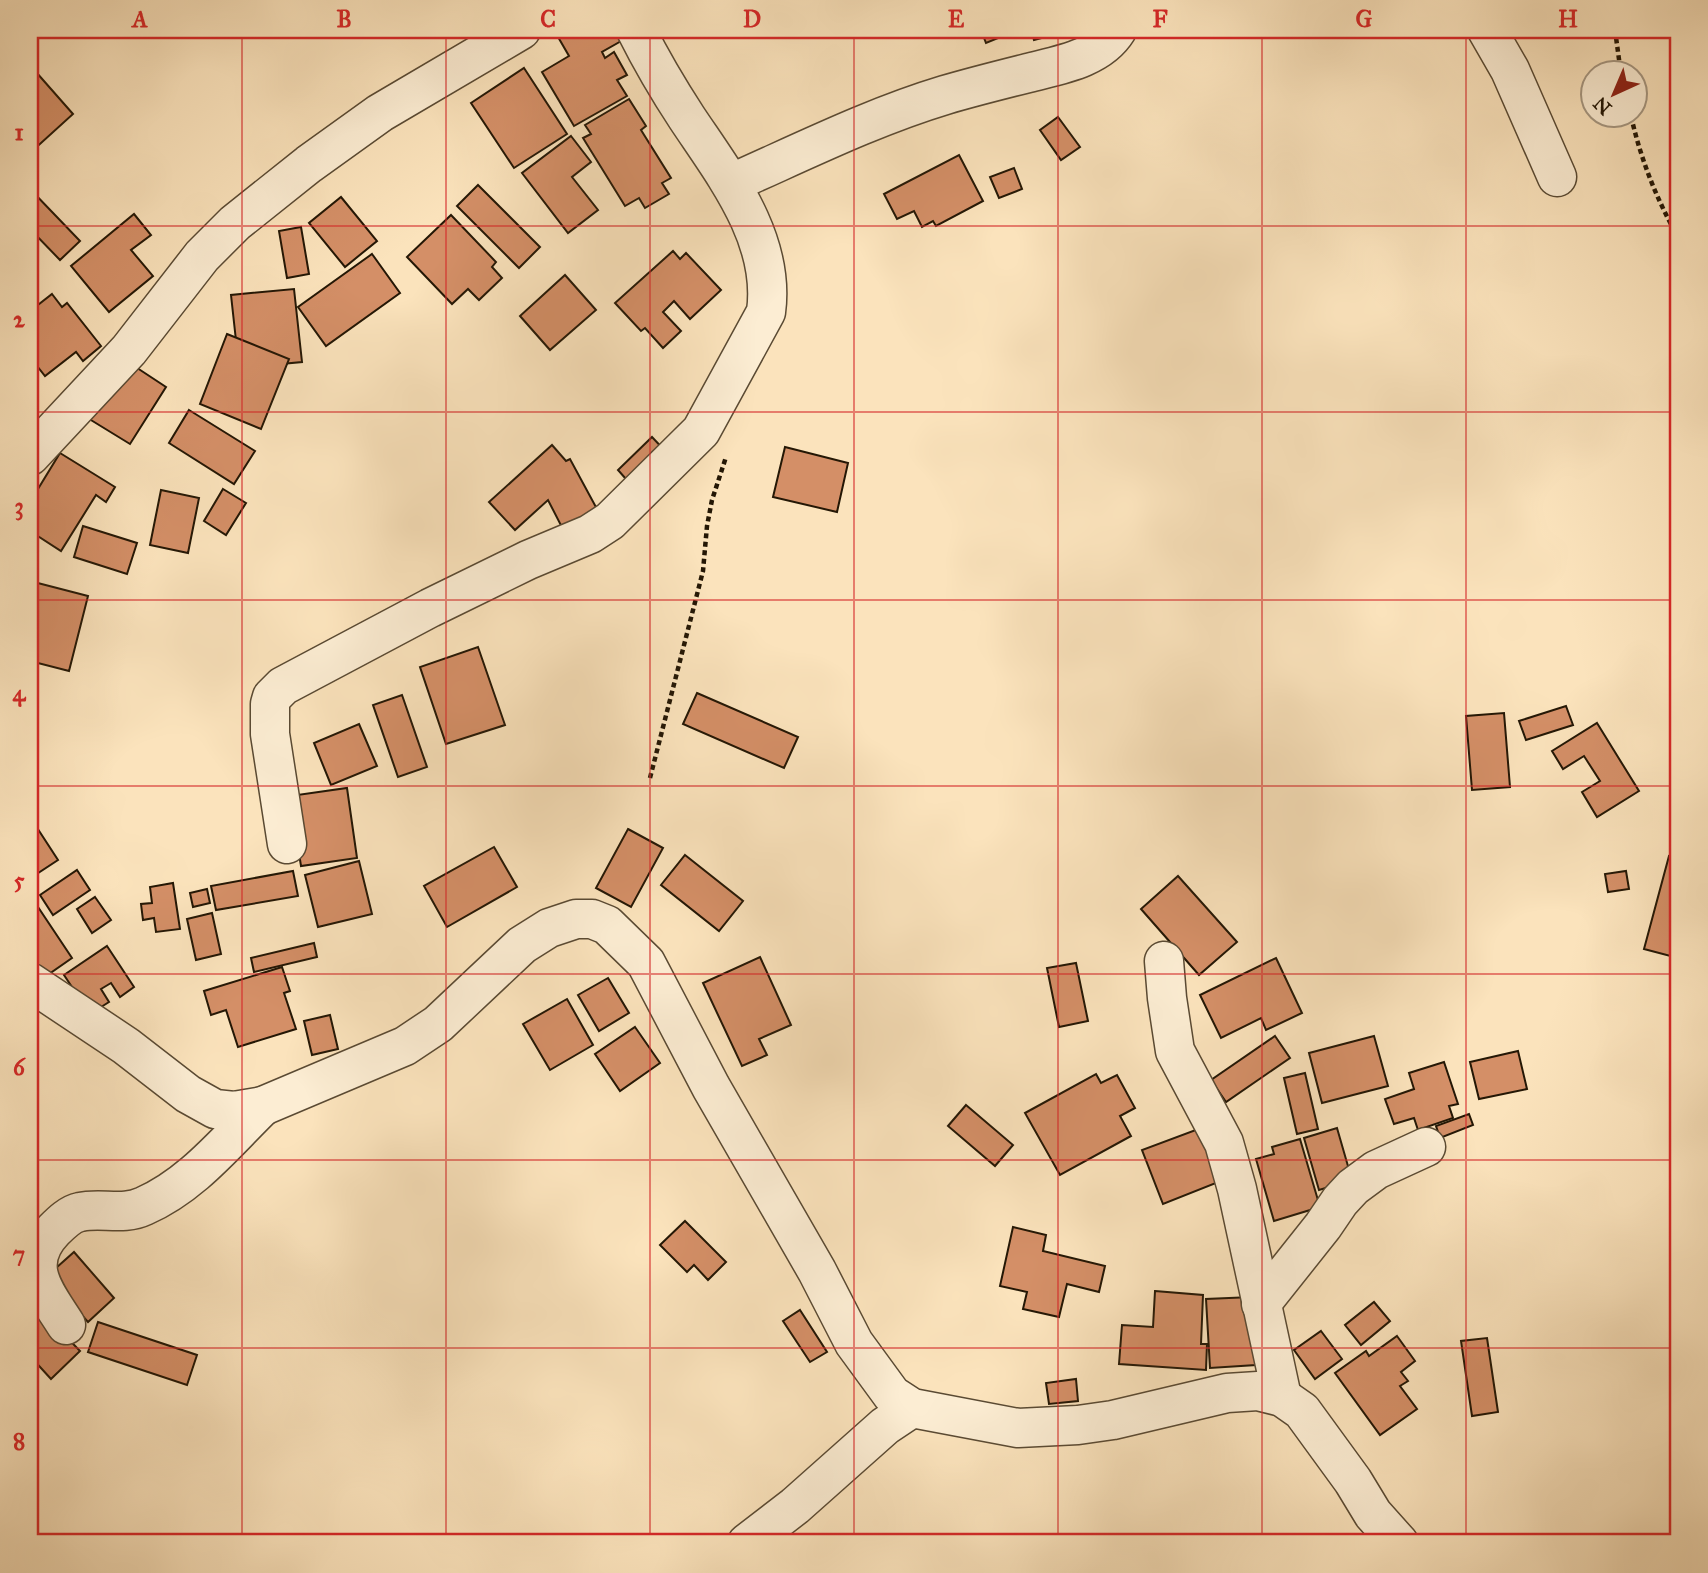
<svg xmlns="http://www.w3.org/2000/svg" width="1708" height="1573" font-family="'IM FELL Great Primer',serif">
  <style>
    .building { fill: #d48f67; stroke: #241705; stroke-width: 2 }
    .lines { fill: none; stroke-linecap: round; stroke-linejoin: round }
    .minor-casing { stroke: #5a4a33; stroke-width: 41 }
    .path { stroke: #241705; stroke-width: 4.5; stroke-dasharray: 5 3.5; stroke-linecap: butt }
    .minor { stroke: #fcedd3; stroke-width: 38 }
    .grid { fill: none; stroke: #d62828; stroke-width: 2; stroke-opacity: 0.55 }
    .neatline { fill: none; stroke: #d62828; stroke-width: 2.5 }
    .grid-label { font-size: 23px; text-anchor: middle; font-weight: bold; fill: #d62828 }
  </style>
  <rect width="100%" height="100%" fill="#fbe3bc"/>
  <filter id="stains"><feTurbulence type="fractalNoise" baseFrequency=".00286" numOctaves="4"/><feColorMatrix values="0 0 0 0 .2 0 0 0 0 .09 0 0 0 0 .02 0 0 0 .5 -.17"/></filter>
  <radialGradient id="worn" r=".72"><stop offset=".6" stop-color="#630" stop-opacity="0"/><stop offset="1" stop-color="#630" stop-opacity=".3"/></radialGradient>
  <g class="building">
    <path d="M554 30H617L623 40 602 52 605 58 614 52 627 75 617 80 627 96 574 126 542 72 569 56Z"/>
    <path d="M981 30H1018L986 43Z"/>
    <path d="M1031 30H1063L1064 32 1034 40Z"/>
    <path d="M524 68 567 134 514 168 471 103Z"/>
    <path d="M36 72 73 114 30 153V77Z"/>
    <path d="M629 99 646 126 641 130 671 178 662 183 669 194 645 208 639 198 625 206 583 138 591 134 585 125Z"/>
    <path d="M1058 117 1080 147 1061 160 1040 130Z"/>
    <path d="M571 136 591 162 572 177 598 210 568 233 522 173Z"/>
    <path d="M959 155 983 201 936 226 933 221 922 227 914 211 897 219 884 194Z"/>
    <path d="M1014 168 1022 189 999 198 990 177Z"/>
    <path d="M478 185 540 247 519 268 457 206Z"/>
    <path d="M30 189 80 241 60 260 30 229Z"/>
    <path d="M341 197 377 241 345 267 309 223Z"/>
    <path d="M134 214 151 235 131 250 153 276 109 312 71 266Z"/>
    <path d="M451 215 496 262 492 267 502 278 479 300 468 289 452 304 407 257Z"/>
    <path d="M301 227 309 274 287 278 279 231Z"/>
    <path d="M673 251 680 259 686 253 721 290 690 319 674 301 663 312 681 331 663 348 645 328 641 331 615 303Z"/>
    <path d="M372 254 400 293 326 346 298 307Z"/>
    <path d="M565 275 596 310 550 350 520 316Z"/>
    <path d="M294 289 302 362 239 368 231 295Z"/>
    <path d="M52 294 62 307 67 303 101 346 83 361 76 352 45 376 30 357V302L34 308Z"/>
    <path d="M227 334 289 359 261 429 200 404Z"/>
    <path d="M122 358 166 387 130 444 86 417Z"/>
    <path d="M189 410 255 451 234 484 169 443Z"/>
    <path d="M652 437 668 454 633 487 618 470Z"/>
    <path d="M552 445 566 461 570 459 604 522 569 541 548 500 515 530 489 502Z"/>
    <path d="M785 447 848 463 837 512 773 497Z"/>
    <path d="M60 453 115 487 106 502 96 495 61 551 30 531V502Z"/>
    <path d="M223 489 246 503 226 535 204 521Z"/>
    <path d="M161 490 199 498 188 553 150 545Z"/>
    <path d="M83 526 137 543 127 574 74 557Z"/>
    <path d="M30 581 88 596 69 671 30 661Z"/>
    <path d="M478 647 505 725 446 744 420 667Z"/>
    <path d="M697 693 798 737 784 768 683 724Z"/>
    <path d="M402 695 427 767 398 777 373 705Z"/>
    <path d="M1566 706 1573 725 1526 740 1519 721Z"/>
    <path d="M1504 713 1510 787 1472 790 1466 716Z"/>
    <path d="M1597 723 1639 791 1597 817 1582 792 1600 781 1584 756 1563 769 1552 751Z"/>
    <path d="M359 724 377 766 331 785 314 743Z"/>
    <path d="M347 788 357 858 301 866 290 796Z"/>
    <path d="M32 820 58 860 32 877 30 873V822Z"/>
    <path d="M628 829 663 848 631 907 596 888Z"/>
    <path d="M494 847 517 887 447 927 424 886Z"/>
    <path d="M685 855 743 901 719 931 661 885Z"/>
    <path d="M1669 856 1678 858V958L1644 949Z"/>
    <path d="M359 861 372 914 318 927 305 875Z"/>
    <path d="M77 870 90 890 53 915 40 895Z"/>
    <path d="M293 871 298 896 216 910 211 886Z"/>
    <path d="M1626 871 1629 889 1608 892 1605 874Z"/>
    <path d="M1178 876 1237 942 1199 975 1141 909Z"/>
    <path d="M173 883 180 929 156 932 154 918 143 920 141 904 152 903 150 887Z"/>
    <path d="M207 889 210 903 193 907 190 893Z"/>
    <path d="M30 895 72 958 36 983 30 974Z"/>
    <path d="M95 897 111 920 92 933 77 909Z"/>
    <path d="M212 913 221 954 196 960 187 919Z"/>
    <path d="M314 943 317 957 254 972 251 958Z"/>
    <path d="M107 946 134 987 120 997 111 983 101 989 109 1002 90 1014 64 975Z"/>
    <path d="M760 957 791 1025 759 1039 767 1055 742 1066 703 983Z"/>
    <path d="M1276 958 1302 1013 1266 1030 1261 1018 1221 1038 1200 995Z"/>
    <path d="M1076 963 1088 1021 1059 1027 1047 968Z"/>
    <path d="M282 967 290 991 284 993 296 1029 238 1047 226 1010 211 1015 204 991Z"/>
    <path d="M608 978 629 1013 599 1031 578 995Z"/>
    <path d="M567 999 593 1045 550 1070 523 1024Z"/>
    <path d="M330 1015 338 1049 312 1055 304 1021Z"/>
    <path d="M635 1027 660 1063 620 1091 595 1054Z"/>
    <path d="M1275 1036 1290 1058 1226 1102 1211 1080Z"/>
    <path d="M1374 1036 1388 1086 1322 1103 1309 1053Z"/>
    <path d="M1518 1051 1527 1089 1479 1099 1470 1062Z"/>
    <path d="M1444 1062 1458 1104 1449 1106 1453 1118 1418 1130 1414 1118 1394 1124 1385 1099 1414 1089 1409 1073Z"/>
    <path d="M1305 1073 1318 1129 1297 1134 1284 1078Z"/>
    <path d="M1096 1074 1101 1083 1117 1075 1135 1108 1120 1116 1131 1136 1060 1175 1025 1113Z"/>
    <path d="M966 1105 1013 1145 995 1166 948 1126Z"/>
    <path d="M1469 1114 1473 1125 1440 1138 1436 1126Z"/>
    <path d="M1201 1128 1221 1181 1163 1204 1142 1150Z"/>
    <path d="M1337 1128 1352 1180 1319 1190 1304 1138Z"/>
    <path d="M1300 1139 1320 1207 1274 1221 1256 1159 1274 1154 1272 1147Z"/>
    <path d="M685 1221 726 1262 708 1280 694 1265 687 1272 660 1245Z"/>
    <path d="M1013 1227 1046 1235 1043 1251 1105 1266 1099 1292 1067 1284 1059 1317 1023 1309 1027 1292 1000 1286Z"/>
    <path d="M74 1252 114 1298 88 1322 47 1276Z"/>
    <path d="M1155 1291 1203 1295 1201 1344H1207L1206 1370 1119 1364 1122 1325 1153 1327Z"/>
    <path d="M1252 1297 1256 1365 1210 1368 1206 1299Z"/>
    <path d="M30 1299 80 1351 51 1379 30 1356Z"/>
    <path d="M1374 1302 1390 1321 1361 1345 1345 1325Z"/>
    <path d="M800 1310 827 1352 810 1362 783 1321Z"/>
    <path d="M98 1322 197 1355 187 1385 88 1352Z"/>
    <path d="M1321 1331 1342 1359 1315 1379 1294 1350Z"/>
    <path d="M1397 1336 1415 1361 1401 1372 1408 1381 1400 1386 1417 1409 1380 1435 1335 1373 1366 1351 1369 1356Z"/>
    <path d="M1487 1338 1498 1412 1472 1416 1461 1341Z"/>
    <path d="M1076 1379 1078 1401 1049 1404 1046 1383Z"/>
  </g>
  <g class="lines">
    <defs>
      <g id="minor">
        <path d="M1487 30 1510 70 1557 177"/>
        <path d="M732 183C802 152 872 117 945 95 972 87 1000 80 1028 73 1059 65 1099 59 1117 30"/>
        <path d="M30 456 129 350 202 256 235 223 309 164 380 113 521 30"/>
        <path d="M287 844 270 734V704L272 697 283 686 430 608 528 560 590 534 610 521 701 431 766 312C776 239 725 175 687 118 668 89 651 60 636 30"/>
        <path d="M1164 961 1167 998 1175 1051 1224 1143 1237 1189 1282 1397"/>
        <path d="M30 982 126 1046 188 1094 215 1109 234 1111 263 1106 405 1046 438 1024 522 945 549 928 576 919H592L607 925 646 963 711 1087 817 1271 854 1343 892 1395 912 1408 1018 1428 1078 1425 1113 1420 1227 1393 1258 1391 1282 1397 1302 1411 1353 1481 1373 1514 1399 1543"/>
        <path d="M1261 1304 1323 1226 1340 1201 1353 1187 1376 1170 1426 1147"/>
        <path d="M66 1325C46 1293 20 1265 54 1230 61 1223 70 1214 80 1212 101 1207 123 1216 144 1206 192 1185 226 1142 263 1106"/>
        <path d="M747 1543 795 1506 885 1426 912 1408"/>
      </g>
    </defs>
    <use href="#minor" class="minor-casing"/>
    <g class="path">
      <path d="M1615 30 1621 74"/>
      <path d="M1631 116C1641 160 1656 198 1678 237"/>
      <path d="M650 778 703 571 707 526 712 500 726 457"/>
    </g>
    <use href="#minor" class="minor"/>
  </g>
  <path class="grid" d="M242 30V1543M446 30V1543M650 30V1543M854 30V1543M1058 30V1543M1262 30V1543M1466 30V1543M30 226H1678M30 412H1678M30 600H1678M30 786H1678M30 974H1678M30 1160H1678M30 1348H1678"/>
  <rect width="1708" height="1573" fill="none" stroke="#fbe3bc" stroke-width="77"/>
  <g transform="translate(1614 94) rotate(224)"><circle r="33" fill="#fcedd3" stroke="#a69781" stroke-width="2"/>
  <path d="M0-5L12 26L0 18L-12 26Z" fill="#8f2418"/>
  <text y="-10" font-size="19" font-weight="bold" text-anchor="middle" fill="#241705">N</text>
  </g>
  <rect x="38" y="38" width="1632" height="1496" class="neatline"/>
  <g class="grid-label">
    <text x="140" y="27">A</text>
    <text x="344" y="27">B</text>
    <text x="548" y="27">C</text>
    <text x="752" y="27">D</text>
    <text x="956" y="27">E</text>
    <text x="1160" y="27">F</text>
    <text x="1364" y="27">G</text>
    <text x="1568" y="27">H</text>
    <text x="19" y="140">1</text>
    <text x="19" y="327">2</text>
    <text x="19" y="514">3</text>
    <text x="19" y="701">4</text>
    <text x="19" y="888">5</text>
    <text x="19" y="1075">6</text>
    <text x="19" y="1262">7</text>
    <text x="19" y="1449">8</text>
  </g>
  <rect width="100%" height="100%" filter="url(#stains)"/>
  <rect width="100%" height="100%" fill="url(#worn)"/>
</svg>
